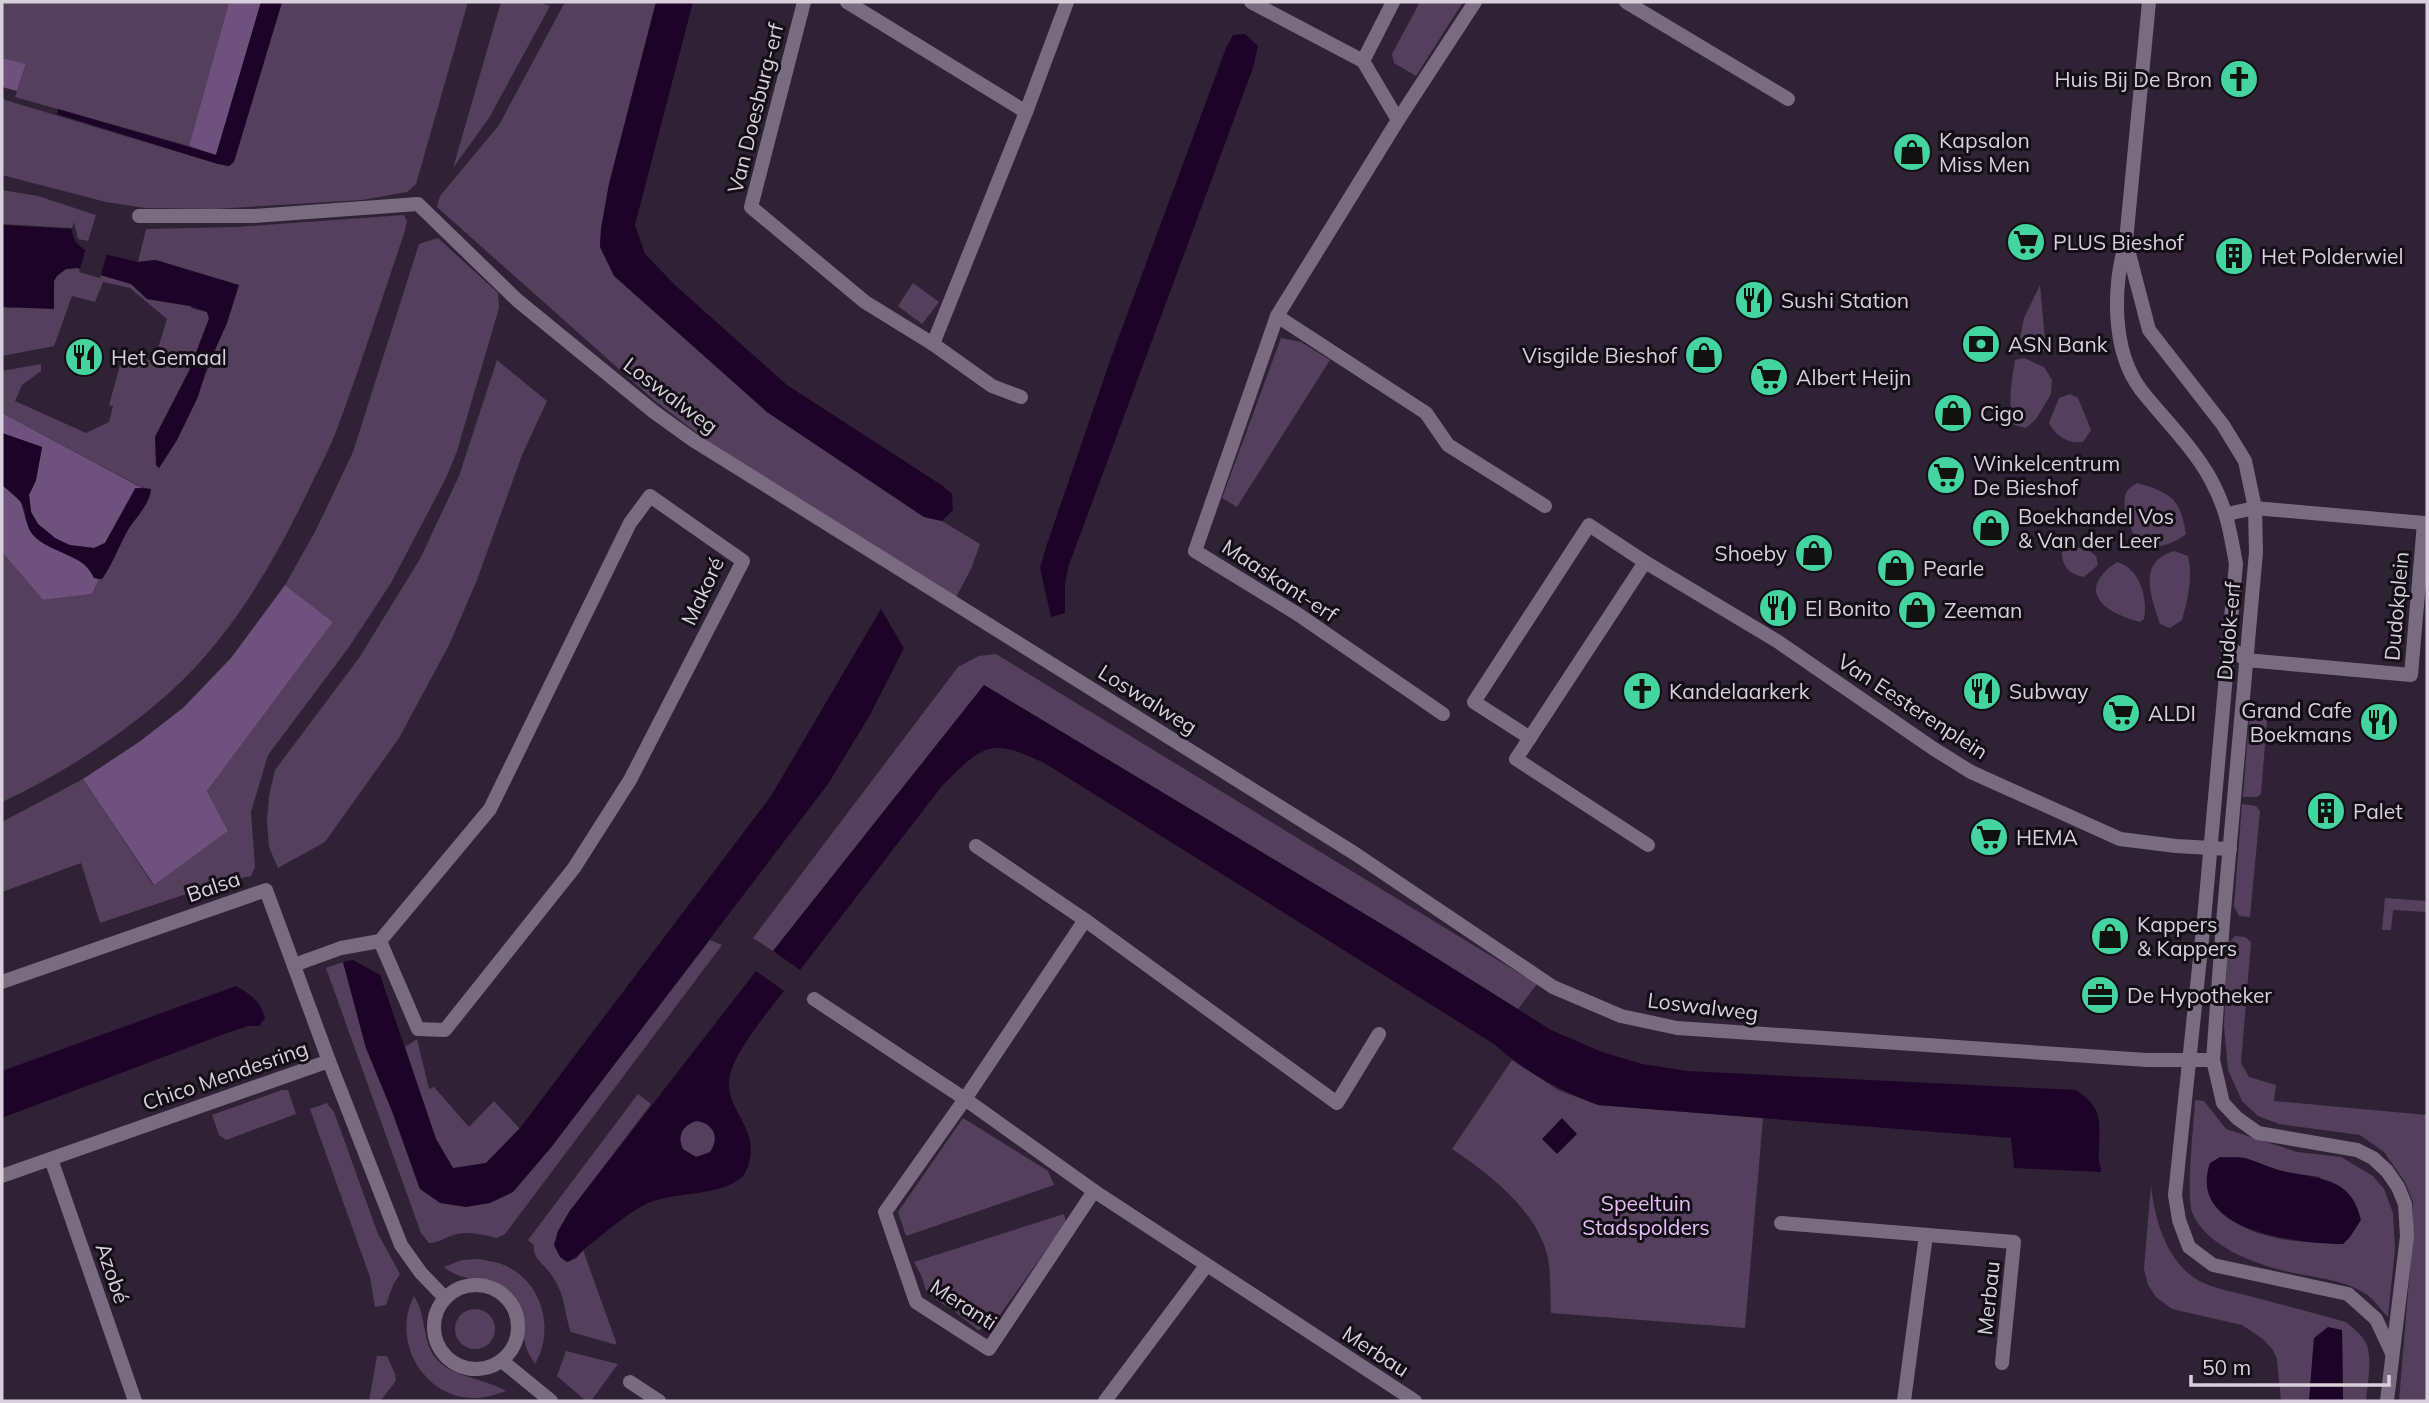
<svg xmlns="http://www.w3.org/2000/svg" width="2429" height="1403" font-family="Mulish,sans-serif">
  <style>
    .green { fill: #54405d; fill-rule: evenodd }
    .forest { fill: #6f517d }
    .water { fill: #1e0329; fill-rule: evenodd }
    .pier { fill: #2f2235 }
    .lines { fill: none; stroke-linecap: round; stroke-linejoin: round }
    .minor { stroke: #7a6c80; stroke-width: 14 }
    .tertiary { stroke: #7a6c80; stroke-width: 14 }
    .labels { text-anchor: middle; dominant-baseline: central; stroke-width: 6; stroke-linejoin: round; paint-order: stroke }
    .poi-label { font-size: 21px; fill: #d8d0dc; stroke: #140e16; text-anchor: start }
    .street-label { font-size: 21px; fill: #d8d0dc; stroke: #140e16 }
    .park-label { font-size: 21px; fill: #e5bff7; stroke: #140e16 }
  </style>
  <rect width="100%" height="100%" fill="#2f2235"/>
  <g class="green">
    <path d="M2 2H229L189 146 15 97 26 65 2 58Z"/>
    <path d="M282 2H468L416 184 407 192 362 200 214 209 145 208 106 202 2 175V99L218 164 229 166 234 161Z"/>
    <path d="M501 2H538L550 6 489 118 453 168Z"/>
    <path d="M565 2H656L609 184 601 229 600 247 615 276 767 412 924 517 942 521 980 544 971 569 954 601 723 453 655 401 437 207 440 196 499 125Z"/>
    <path d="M1420 2H1463L1416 76 1394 63 1392 54Z"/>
    <path d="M2 190 38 196 96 215 88 241 78 239 74 222 72 228 2 224Z"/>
    <path d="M404 215 407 221 404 234C381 300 360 369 335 434 328 452 318 470 310 487 275 561 231 637 170 692 121 736 62 774 2 802V552L43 600 92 594 99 579H102L150 489 141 487 2 413V371L41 364V371L22 385 15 401 86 433 109 422 113 406 109 405 123 355 154 361 167 319 130 288 103 282 95 302 72 296 54 346 2 356V307L13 308 54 281 57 275 66 269 77 268 131 284 147 299 191 306V308L207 312 209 318 189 371 155 437 159 468C191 424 205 371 227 323L156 260 138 262 146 229 236 227Z"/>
    <path d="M438 238 498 293 499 308 457 451 446 478 391 583 349 647 268 755 251 812 255 867 251 876 213 885 100 923 81 863 2 892V822L83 779 153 885 228 831 207 791 333 622 285 585 316 530 353 452 419 244Z"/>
    <path d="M913 283 939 302 922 324 898 306Z"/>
    <path d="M2040 285 2046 350 2038 354 2018 348 2024 318Z"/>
    <path d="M1281 338 1301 342 1330 360 1237 507 1222 498Z"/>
    <path d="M2024 358 2044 367 2052 380 2051 394 2036 419 2026 428 2014 425C2007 407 2012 379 2015 360Z"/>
    <path d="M497 360 547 401 522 455 477 580 449 645 399 738 325 842 278 868 269 847 267 820 269 796 275 770 359 658 420 559 459 476Z"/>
    <path d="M2070 394 2078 398 2091 430 2083 442C2068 444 2056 436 2049 423L2059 398Z"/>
    <path d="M2137 483C2171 493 2180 498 2186 534 2172 545 2157 549 2140 545 2132 534 2118 503 2128 490 2130 487 2134 485 2137 483Z"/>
    <path d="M2075 547 2087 549 2096 556 2098 565 2084 577C2069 574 2062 567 2062 552Z"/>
    <path d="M2174 551 2188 556C2193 579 2188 598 2182 620L2170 628 2160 624C2151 595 2137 562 2174 551Z"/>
    <path d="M2117 562C2140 568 2148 599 2144 619L2140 622C2105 613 2074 591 2117 562Z"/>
    <path d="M996 654 1537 984 1518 1009 1398 934 984 685 773 951 753 938 958 667 979 656Z"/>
    <path d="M2250 707 2268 708 2261 794 2257 797H2243Z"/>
    <path d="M2242 804 2256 806 2260 811 2250 917 2239 916 2234 906Z"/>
    <path d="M2385 898 2427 901V912L2393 910 2391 930H2382Z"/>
    <path d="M2235 936 2245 937 2251 942 2241 1063 2249 1077 2276 1085 2274 1101 2427 1115V1401H2399L2413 1232V1202L2405 1182 2384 1152 2360 1135 2279 1124 2258 1116 2242 1101 2228 1070 2224 1026 2228 944Z"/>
    <path d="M710 940 722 945 505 1234 497 1238C484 1235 470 1231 457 1234 447 1236 439 1243 429 1243L421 1233 326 968 343 962 366 1048 392 1111 420 1189 549 1150Z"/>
    <path d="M417 1039 429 1089 434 1087 469 1127 494 1101 520 1129 486 1163 453 1169 436 1139 405 1047Z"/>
    <path d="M1512 1060 1558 1090 1598 1105 1763 1118 1745 1328 1551 1313C1550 1296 1551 1276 1548 1258 1538 1212 1490 1174 1452 1149Z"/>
    <path d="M282 1090H288L296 1114 226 1140 219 1135 212 1115Z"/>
    <path d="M638 1094 651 1104 569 1212 575 1260 583 1250 617 1345 571 1332C563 1310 566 1294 550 1273 543 1263 532 1258 534 1245L528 1240Z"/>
    <path d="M2195 1100 2204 1101 2226 1129 2297 1152 2341 1157 2373 1176 2384 1189 2393 1213 2395 1249 2388 1317C2381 1310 2375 1300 2366 1294 2345 1280 2318 1278 2294 1273 2260 1266 2206 1248 2192 1212 2186 1195 2194 1122 2195 1100ZM2245 1158 2280 1171 2320 1177 2343 1243C2302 1243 2249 1241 2218 1209 2213 1204 2210 1195 2207 1189Z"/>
    <path d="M327 1103 334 1112 378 1234 400 1274 393 1285 386 1305 375 1307 370 1277 310 1109Z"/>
    <path d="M963 1118 1048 1171 1054 1185 906 1236 898 1212Z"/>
    <circle cx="698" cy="1139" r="18"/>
    <path d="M2151 1185C2154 1217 2166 1260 2196 1279 2214 1290 2237 1292 2257 1298 2287 1306 2316 1314 2346 1322 2353 1328 2362 1335 2366 1343 2373 1358 2367 1385 2366 1401H2343L2342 1330 2314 1338 2309 1401H2281L2277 1359 2273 1350 2263 1339 2242 1325 2172 1309 2156 1297 2148 1285 2144 1269Z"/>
    <path d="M1064 1214 1066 1222 992 1326 978 1330 954 1311 959 1302 956 1300 950 1309 927 1293 921 1275 914 1262Z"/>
    <path d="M478 1259C489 1261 500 1262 510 1268 544 1287 554 1331 535 1364 531 1358 527 1351 525 1344 522 1329 526 1315 516 1301 498 1274 466 1286 444 1267L462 1260Z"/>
    <path d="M414 1296C424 1312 423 1327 428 1344 440 1379 479 1375 506 1391 495 1395 485 1398 474 1398 423 1398 391 1340 414 1296Z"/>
    <circle cx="475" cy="1329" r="20"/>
    <path d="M566 1351 618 1364 591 1401H586L557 1376Z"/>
    <path d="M377 1356H387L395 1374 396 1381 380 1401H369Z"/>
  </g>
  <g class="forest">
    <path d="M229 2H261L216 155 189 146Z"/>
    <path d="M2 58 26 64 17 91 2 87Z"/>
    <path d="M2 413 142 488H135L105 543 94 548 70 545 55 538 38 524 31 512 29 495 36 480 42 447 2 433Z"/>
    <path d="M2 485 21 502 26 521 51 547 89 566 94 578 99 579 92 594 43 600 2 552Z"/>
    <path d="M285 585 333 622 207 791 228 831 154 885 83 779 139 742 183 708 231 658Z"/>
  </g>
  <g class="water">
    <path d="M261 2H282L234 162 229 166 218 164 57 114 58 109 216 155Z"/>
    <path d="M656 2H693L635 225 645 254 676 286 787 385 943 486 952 494 953 510 942 521 924 517 767 412 614 276 600 247 601 229 609 184Z"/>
    <path d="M1245 34 1258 46 1253 68 1069 565 1065 583V613L1051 617 1040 568 1047 544 1112 355 1226 48 1233 35Z"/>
    <path d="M2 225 71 229 75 241 83 249 138 262 156 260 239 285 227 323 206 369 198 397 177 440 159 468 156 465 155 437 189 371 209 319 207 312 190 306 147 299 131 284 77 268 66 269 57 276 54 281V309L2 307Z"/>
    <path d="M2 433 42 447 36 480 29 495 31 512 38 524 55 538 69 545 94 548 105 543 136 488 151 489C150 505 134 519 126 533 118 549 112 565 102 579L94 578C82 551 51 555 33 535 25 526 27 514 22 504 18 497 8 490 2 485Z"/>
    <path d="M881 609 904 648 870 715 828 784 549 1150 513 1192 490 1203 466 1207 440 1203 420 1189 392 1111 366 1048 343 962 353 960 380 975 436 1139 453 1168 486 1163 520 1128 771 796Z"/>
    <path d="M984 685 1398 934 1551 1030 1602 1052 1642 1064 1688 1071 2076 1090C2109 1111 2097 1132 2099 1161 2100 1165 2101 1168 2101 1172L2014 1168 2011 1138 1598 1105C1559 1090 1525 1072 1494 1044L1046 764C990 737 984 744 942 786L800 970 773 951Z"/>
    <path d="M756 971 784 991C768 1012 730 1056 729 1082 727 1110 759 1129 749 1163 747 1170 744 1177 737 1181 711 1197 673 1191 644 1205 624 1216 606 1232 588 1246 580 1252 577 1259 567 1262L560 1257 554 1245 558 1231 569 1212ZM696 1121C714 1123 720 1138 710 1152L696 1157 683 1149C677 1136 682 1126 696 1121Z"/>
    <path d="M236 986C251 995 260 1000 265 1018L259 1026H248L224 1034 2 1118V1071Z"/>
    <path d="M1562 1118 1577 1134 1557 1154 1542 1139Z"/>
    <path d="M2220 1157C2229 1158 2239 1156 2248 1159 2258 1162 2268 1167 2279 1170 2315 1180 2351 1174 2361 1220L2350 1237 2343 1244C2298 1243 2186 1232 2210 1163Z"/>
    <path d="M2328 1327 2342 1330 2343 1401H2309L2314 1338Z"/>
  </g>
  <path class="pier" d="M87 245 108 250 100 278 79 272Z"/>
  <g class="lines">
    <g class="minor">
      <path d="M804 2 751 207 865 302 933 344 992 386 1021 397"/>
      <path d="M847 2 1026 112"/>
      <path d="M1251 2 1363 61 1398 120 1277 316 1195 551 1299 615 1443 714"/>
      <path d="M1626 2 1788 99"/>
      <path d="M1363 61 1393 2"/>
      <path d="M1398 120 1475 2"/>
      <path d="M139 216H254L418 204 517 300 654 412 693 440 1354 853 1553 987 1621 1016 1677 1028 2147 1060H2213"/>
      <path d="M1277 316 1426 413 1448 445 1545 506"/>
      <path d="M933 344 1026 112 1067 2"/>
      <path d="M2227 514 2255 508 2424 523 2411 675 2246 660 2228 646"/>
      <path d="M1645 562 1516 759 1648 845"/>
      <path d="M1530 738 1474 702 1589 525 1645 562 1777 641 1934 749 1971 772 2120 839 2176 846 2230 849"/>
      <path d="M976 846 1085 920 1337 1103 1379 1034"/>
      <path d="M294 965 341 948 380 941 490 809 630 523 650 496 743 561 630 780 574 868 445 1030 418 1029 380 941"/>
      <path d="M2 982 266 890 329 1061"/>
      <path d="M814 999 965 1099 1085 920"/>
      <path d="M965 1099 1094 1191 989 1349 916 1302 885 1212Z"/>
      <path d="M51 1159 135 1401"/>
      <path d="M1094 1191 1415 1401"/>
      <path d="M1781 1223 2014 1242 2002 1363"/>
      <path d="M630 1382 659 1401"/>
      <path d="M1105 1401 1206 1266"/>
      <path d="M1904 1401 1926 1235"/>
    </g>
    <g class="tertiary">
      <path d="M2149 2 2126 241C2113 286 2111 350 2141 390 2164 419 2192 446 2210 478 2227 509 2230 531 2236 564L2204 920 2175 1195 2179 1220 2189 1247 2213 1265 2348 1294 2376 1319 2392 1353"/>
      <path d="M2126 242 2149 330 2223 425 2245 461 2255 508 2256 552 2223 922 2213 1060 2223 1103 2237 1118 2258 1133 2357 1150 2373 1158 2387 1171 2398 1187 2405 1204 2407 1236 2387 1401"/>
      <path d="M2 1176 329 1061 401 1245 421 1273 445 1298"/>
      <circle cx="476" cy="1327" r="42"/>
      <path d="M502 1361 551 1401"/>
    </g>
  </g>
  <defs>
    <symbol id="church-disc" viewBox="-11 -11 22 22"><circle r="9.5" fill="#43d4a0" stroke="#140e16"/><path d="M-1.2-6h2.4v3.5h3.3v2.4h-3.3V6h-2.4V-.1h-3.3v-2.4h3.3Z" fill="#111"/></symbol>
    <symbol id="shop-disc" viewBox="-11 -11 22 22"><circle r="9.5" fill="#43d4a0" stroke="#140e16"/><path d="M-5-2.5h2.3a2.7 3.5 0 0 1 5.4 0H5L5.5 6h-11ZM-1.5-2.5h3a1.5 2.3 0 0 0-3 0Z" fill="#111"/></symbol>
    <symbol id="supermarket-disc" viewBox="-11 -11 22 22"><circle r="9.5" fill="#43d4a0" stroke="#140e16"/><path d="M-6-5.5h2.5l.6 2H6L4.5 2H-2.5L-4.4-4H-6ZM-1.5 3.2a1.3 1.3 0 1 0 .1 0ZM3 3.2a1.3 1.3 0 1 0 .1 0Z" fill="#111"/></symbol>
    <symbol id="building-disc" viewBox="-11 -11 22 22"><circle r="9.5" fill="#43d4a0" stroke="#140e16"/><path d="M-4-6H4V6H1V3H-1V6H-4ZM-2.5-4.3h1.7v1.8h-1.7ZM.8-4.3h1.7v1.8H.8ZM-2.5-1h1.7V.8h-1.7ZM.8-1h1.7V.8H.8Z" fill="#111"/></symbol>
    <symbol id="restaurant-disc" viewBox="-11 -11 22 22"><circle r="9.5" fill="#43d4a0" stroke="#140e16"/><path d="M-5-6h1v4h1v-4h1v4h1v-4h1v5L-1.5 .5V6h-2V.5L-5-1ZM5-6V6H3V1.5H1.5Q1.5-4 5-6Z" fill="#111"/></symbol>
    <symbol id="bank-disc" viewBox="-11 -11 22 22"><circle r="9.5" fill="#43d4a0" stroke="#140e16"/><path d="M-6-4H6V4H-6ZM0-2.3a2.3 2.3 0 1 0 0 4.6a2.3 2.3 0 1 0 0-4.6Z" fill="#111"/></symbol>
    <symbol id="office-disc" viewBox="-11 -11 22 22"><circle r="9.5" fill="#43d4a0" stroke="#140e16"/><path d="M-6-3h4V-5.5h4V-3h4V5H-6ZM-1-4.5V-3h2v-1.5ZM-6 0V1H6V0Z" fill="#111"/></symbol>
  </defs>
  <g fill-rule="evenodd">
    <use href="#church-disc" x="2217" y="57" width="44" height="44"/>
    <use href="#shop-disc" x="1890" y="130" width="44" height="44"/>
    <use href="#supermarket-disc" x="2004" y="220" width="44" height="44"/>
    <use href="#building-disc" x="2212" y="234" width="44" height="44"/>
    <use href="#restaurant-disc" x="1732" y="278" width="44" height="44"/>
    <use href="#bank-disc" x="1959" y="322" width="44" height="44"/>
    <use href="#shop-disc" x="1682" y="333" width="44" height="44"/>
    <use href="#restaurant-disc" x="62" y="335" width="44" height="44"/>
    <use href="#supermarket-disc" x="1747" y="355" width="44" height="44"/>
    <use href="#shop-disc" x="1931" y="391" width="44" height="44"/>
    <use href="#supermarket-disc" x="1924" y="453" width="44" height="44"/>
    <use href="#shop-disc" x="1969" y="506" width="44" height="44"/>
    <use href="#shop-disc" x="1792" y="531" width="44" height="44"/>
    <use href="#shop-disc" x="1874" y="546" width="44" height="44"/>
    <use href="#restaurant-disc" x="1756" y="586" width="44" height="44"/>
    <use href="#shop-disc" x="1895" y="588" width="44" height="44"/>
    <use href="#church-disc" x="1620" y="669" width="44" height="44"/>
    <use href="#restaurant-disc" x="1960" y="669" width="44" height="44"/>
    <use href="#supermarket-disc" x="2099" y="691" width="44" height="44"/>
    <use href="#restaurant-disc" x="2357" y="700" width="44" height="44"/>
    <use href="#building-disc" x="2304" y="789" width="44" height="44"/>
    <use href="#supermarket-disc" x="1967" y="815" width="44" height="44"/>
    <use href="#shop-disc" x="2088" y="914" width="44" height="44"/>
    <use href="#office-disc" x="2078" y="973" width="44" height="44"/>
  </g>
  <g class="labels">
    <g class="poi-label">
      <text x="2212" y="79" text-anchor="end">Huis Bij De Bron</text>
      <text x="1939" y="140">Kapsalon<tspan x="1939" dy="24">Miss Men</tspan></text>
      <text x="2053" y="242">PLUS Bieshof</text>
      <text x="2261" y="256">Het Polderwiel</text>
      <text x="1781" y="300">Sushi Station</text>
      <text x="2008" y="344">ASN Bank</text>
      <text x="1677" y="355" text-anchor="end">Visgilde Bieshof</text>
      <text x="111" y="357">Het Gemaal</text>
      <text x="1796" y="377">Albert Heijn</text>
      <text x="1980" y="413">Cigo</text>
      <text x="1973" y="463">Winkelcentrum<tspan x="1973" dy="24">De Bieshof</tspan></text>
      <text x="2018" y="516">Boekhandel Vos<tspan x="2018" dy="24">&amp; Van der Leer</tspan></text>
      <text x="1787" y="553" text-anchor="end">Shoeby</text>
      <text x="1923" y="568">Pearle</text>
      <text x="1805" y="608">El Bonito</text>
      <text x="1944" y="610">Zeeman</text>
      <text x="1669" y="691">Kandelaarkerk</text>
      <text x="2009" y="691">Subway</text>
      <text x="2352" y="710" text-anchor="end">Grand Cafe<tspan x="2352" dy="24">Boekmans</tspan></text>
      <text x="2148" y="713">ALDI</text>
      <text x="2353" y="811">Palet</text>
      <text x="2016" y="837">HEMA</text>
      <text x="2137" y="924">Kappers<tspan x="2137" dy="24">&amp; Kappers</tspan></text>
      <text x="2127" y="995">De Hypotheker</text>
    </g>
    <g class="street-label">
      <text transform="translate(755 108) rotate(-76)">Van Doesburg-erf</text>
      <text transform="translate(671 395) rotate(37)">Loswalweg</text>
      <text transform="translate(1280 580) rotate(33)">Maaskant-erf</text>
      <text transform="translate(702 591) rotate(-65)">Makoré</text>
      <text transform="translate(2396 606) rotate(-85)">Dudokplein</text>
      <text transform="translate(2228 631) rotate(-85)">Dudok-erf</text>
      <text transform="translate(1148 699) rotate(32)">Loswalweg</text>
      <text transform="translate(1913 706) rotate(33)">Van Eesterenplein</text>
      <text transform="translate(213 886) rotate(-19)">Balsa</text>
      <text transform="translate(1703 1006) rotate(7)">Loswalweg</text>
      <text transform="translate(225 1075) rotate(-19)">Chico Mendesring</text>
      <text transform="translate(113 1273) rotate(71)">Azobé</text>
      <text transform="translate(1988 1298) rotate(-84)">Merbau</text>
      <text transform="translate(964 1304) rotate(33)">Meranti</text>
      <text transform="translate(1376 1351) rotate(33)">Merbau</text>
    </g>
    <g class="park-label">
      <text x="1646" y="1203">Speeltuin<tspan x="1646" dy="24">Stadspolders</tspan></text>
    </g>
  </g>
  <rect width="2429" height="1403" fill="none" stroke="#d8d0dc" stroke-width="7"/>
  <path d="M2191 1375v10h198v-10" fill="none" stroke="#d8d0dc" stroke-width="3.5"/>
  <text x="2202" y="1375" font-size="21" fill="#d8d0dc" stroke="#140e16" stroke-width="5" paint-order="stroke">50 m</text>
</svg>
